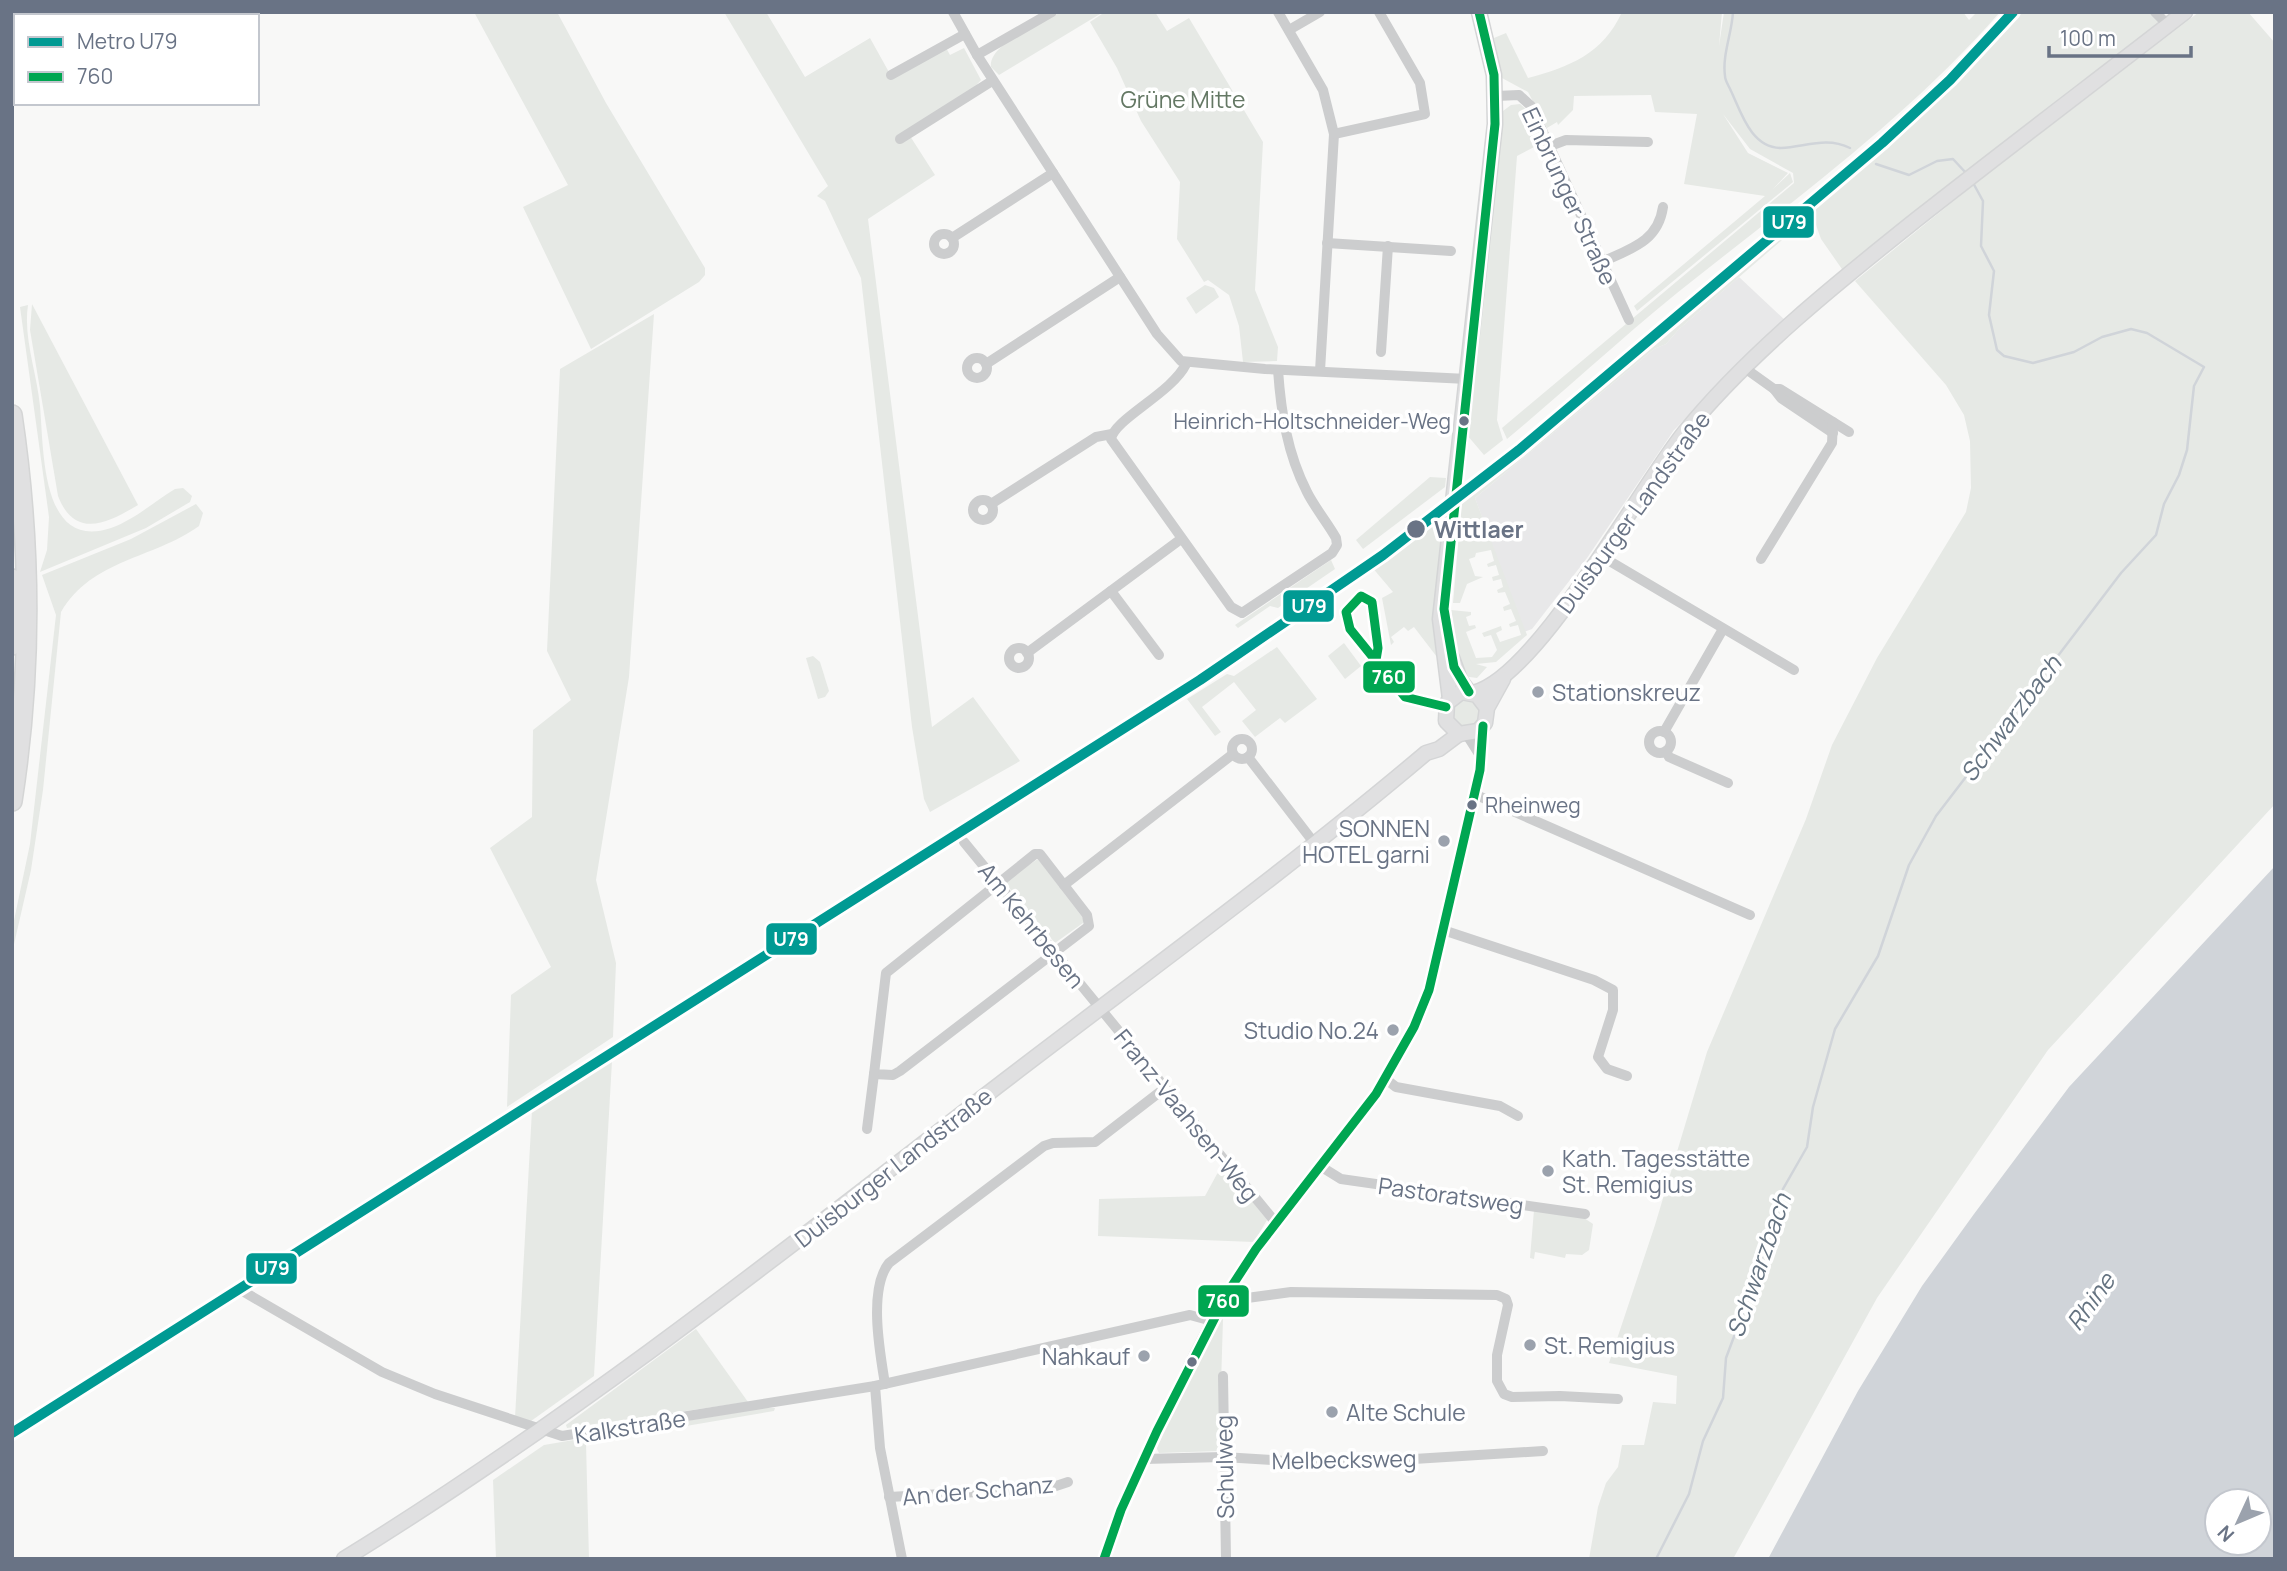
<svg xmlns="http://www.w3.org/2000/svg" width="2287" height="1571" font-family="Manrope,sans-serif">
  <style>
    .built { fill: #e8e8e9 }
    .green { fill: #e6e9e5 }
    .water { fill: #d0d4d9; fill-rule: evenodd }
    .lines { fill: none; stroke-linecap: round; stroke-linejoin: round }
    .stream { stroke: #d0d4d9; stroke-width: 2.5 }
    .secondary-casing { stroke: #d4d5d6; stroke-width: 17 }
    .highway-casing { stroke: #d4d5d5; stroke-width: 22 }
    .street { stroke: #cccdce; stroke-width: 10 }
    .secondary { stroke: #e0e0e1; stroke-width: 14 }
    .highway { stroke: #e0e0e1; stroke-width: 19 }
    .bus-1-casing { stroke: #fff; stroke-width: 14 }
    .bus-1 { stroke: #00a651; stroke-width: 9 }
    .metro-1-casing { stroke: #fff; stroke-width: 16 }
    .metro-1 { stroke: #009a93; stroke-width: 10 }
    .bus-dot { fill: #697385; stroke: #fff; stroke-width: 2.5 }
    .poi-dot { fill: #9ba2ad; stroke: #fff; stroke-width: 2.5 }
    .labels { text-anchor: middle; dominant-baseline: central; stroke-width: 7; stroke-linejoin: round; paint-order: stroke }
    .bus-label { font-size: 21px; fill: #697385; stroke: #fff; text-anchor: end }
    .park-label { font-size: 23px; fill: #647864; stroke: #fff }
    .street-label { font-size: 23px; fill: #697385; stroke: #fff }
    .stop-label { font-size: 23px; font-weight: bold; fill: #697385; stroke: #fff; text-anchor: start }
    .poi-label { font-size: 23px; fill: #697385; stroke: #fff; text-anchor: start }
    .water-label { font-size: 24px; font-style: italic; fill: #657381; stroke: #fff }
    .line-badge { stroke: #fff; stroke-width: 2.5 }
    .badge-label { font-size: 19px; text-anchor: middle; font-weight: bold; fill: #fff }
  </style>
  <rect width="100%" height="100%" fill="#f8f8f7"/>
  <path class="built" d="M1739 277 1786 321 1674 430 1587 558 1532 629 1524 632 1475 498 1654 349 1666 344 1679 329Z"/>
  <g class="green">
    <path d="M474 12H557L606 103 705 268V275L699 282 591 349 523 207 568 185Z"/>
    <path d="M724 12H766L805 77 870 38 890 74 945 46 950 55 964 48 981 80 970 92 910 136 935 175 868 219 932 727 973 697 1020 761 930 812 924 799 912 727 861 278 825 201 817 196 828 186Z"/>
    <path d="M1061 12 1100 14 999 75 991 67C988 44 1042 23 1061 12Z"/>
    <path d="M1105 12H1155L1167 31 1189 18 1263 142 1255 290 1278 347 1277 361 1243 362 1239 326 1229 295 1208 280 1204 282 1177 239 1180 182 1141 121 1117 68 1090 22Z"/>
    <path d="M1622 12H1722L1719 46 1724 12H1963L1969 20 1977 12H2000C1912 113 1806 191 1701 274 1634 326 1572 385 1507 439L1502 428 1794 183 1793 173 1750 149 1723 114 1748 153 1788 173 1773 189 1790 173 1793 182 1637 311 1634 306 1765 196 1684 184 1697 114 1655 112 1651 95 1574 96 1573 110 1558 125 1557 122 1547 128 1528 92 1502 78 1494 38 1506 33 1528 78C1569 67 1603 54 1622 12Z"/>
    <path d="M2019 12H2152L2163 23 1844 272 1821 239 1810 208 1925 108Z"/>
    <path d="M2199 12H2248L2275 43V804L2048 1050 1877 1298 1733 1559H1589L1598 1507 1606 1483 1618 1467 1622 1445H1644L1653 1402 1676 1404 1677 1376 1609 1363 1655 1225 1707 1052 1806 819 1832 745 1877 658 1966 512 1971 488 1970 441 1964 415 1946 385 1855 281 1977 182Z"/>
    <path d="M1520 104 1528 111 1542 143 1517 156 1497 420 1503 440 1484 455 1467 435 1503 111 1511 105Z"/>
    <path d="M1807 210 1809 213 1782 240 1679 329 1666 344 1654 349 1475 498 1527 635 1496 662 1476 664 1487 667 1477 678 1462 676C1455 655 1455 632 1451 610L1471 612V615L1466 617 1469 626 1475 625 1476 628 1466 632 1476 658 1492 657 1497 650 1491 635 1484 637 1482 633 1501 626 1502 630 1496 633 1500 642 1521 635 1518 625 1510 627 1509 624 1516 621 1511 609 1504 611 1503 607 1510 604 1505 592 1498 593 1497 590 1503 587 1501 579 1493 581 1492 577 1499 575 1496 565 1488 567 1487 564 1494 561 1491 550 1476 553 1475 557 1469 559 1475 576 1483 577 1467 584 1460 603H1453L1462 499Z"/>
    <path d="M1205 285 1214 288 1219 297 1196 314 1186 298Z"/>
    <path d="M32 304 138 505C108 523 75 540 58 496L30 330Z"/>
    <path d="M28 305C23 338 37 373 40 406 44 448 40 552 111 528 134 520 155 501 175 489L183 488 192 496 190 502 146 528 40 572 47 550 49 517 20 307Z"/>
    <path d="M654 314 629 677 596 880 616 963 613 1037 507 1107 511 995 551 967 490 848 532 817 533 730 571 700 547 651 560 369Z"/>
    <path d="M1430 477 1446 478 1445 487 1363 549 1356 540Z"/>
    <path d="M196 504 203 513 199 526C153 559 92 559 61 612L43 790 31 870 12 953V930L30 844 56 615 42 575 131 539Z"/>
    <path d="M1449 509 1440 656 1437 657 1414 627 1408 631 1404 627 1391 637 1394 642 1391 645 1382 598 1393 592 1371 566Z"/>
    <path d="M1331 560 1335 569 1278 608 1270 606 1238 628 1235 625Z"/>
    <path d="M1344 643 1361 666 1345 679 1328 656Z"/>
    <path d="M1277 647 1317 699 1285 723 1280 718 1255 737 1242 721 1256 710 1234 682 1202 707 1221 732 1215 736 1187 699 1227 674 1234 676Z"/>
    <path d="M813 656 820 662 829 691 825 697 818 699 806 658Z"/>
    <circle cx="1466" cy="714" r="14"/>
    <path d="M1038 859 1083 918V923L1055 943 1006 884 1007 879Z"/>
    <path d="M612 1061 594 1376 531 1421 515 1418 532 1110Z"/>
    <path d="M1225 1167 1267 1220 1254 1242 1098 1236 1099 1199 1205 1196 1217 1174Z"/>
    <path d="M1534 1210 1581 1216 1593 1224 1589 1250 1582 1255 1566 1254 1565 1258 1535 1252 1534 1259 1530 1258Z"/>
    <path d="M1223 1319 1219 1451 1159 1453 1156 1447 1219 1320Z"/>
    <path d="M696 1329 748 1402 567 1428 566 1425Z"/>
    <path d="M763 1408H775L774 1411 586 1443 589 1559H496L493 1480 544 1445Z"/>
  </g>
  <path class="water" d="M2275 866V1559H1768L1858 1391 1922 1286 1974 1214 2069 1087ZM2217 1501H2259V1543H2217Z"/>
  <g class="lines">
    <g class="stream">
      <path d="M1733 12C1732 33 1722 55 1725 76 1725 81 1729 86 1731 91 1741 112 1751 148 1781 148 1805 147 1826 136 1850 148"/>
      <path d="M1876 164 1909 175 1937 161 1953 159 1966 173"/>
      <path d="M1656 1559 1689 1494 1703 1441 1723 1398 1726 1358 1757 1275 1779 1196 1807 1147 1813 1107 1835 1029 1878 956 1909 865 1936 816 1959 786 2121 573 2156 535 2164 504 2179 475 2187 450 2194 386 2204 367 2147 333 2131 329 2102 337 2074 352 2033 363 2004 356 1997 350 1989 315 1994 271 1981 246 1983 201 1972 181"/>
    </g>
    <defs>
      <g id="secondary">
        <path d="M1452 658 1460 680 1469 692"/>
        <path d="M1473 693C1537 678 1639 489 1684 433 1748 354 1838 282 1917 219 2006 149 2096 81 2185 12"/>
        <path d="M1450 699 1440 619 1495 124 1494 75 1479 12"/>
        <path d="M1487 708 1477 695 1461 692 1447 703 1446 721 1459 734 1478 731 1485 723 1487 708 1503 679"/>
        <path d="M344 1559C568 1421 774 1259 982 1098 1130 984 1283 874 1426 753L1439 749 1459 734"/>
      </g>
      <g id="highway">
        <path d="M12 415C31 542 32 673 12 801"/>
        <path d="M12 579V645"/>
      </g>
    </defs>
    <use href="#secondary" class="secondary-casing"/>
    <use href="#highway" class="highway-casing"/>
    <g class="street">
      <path d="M953 12 977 55 1052 12"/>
      <path d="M1278 12 1323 90 1334 134 1320 371"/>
      <path d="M2155 12 2168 25"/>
      <path d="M1289 30 1320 12"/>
      <path d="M977 55 1157 334 1181 361 1265 369 1467 379"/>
      <path d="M891 75 965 34"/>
      <path d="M1496 96 1519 95 1531 106 1629 320"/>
      <path d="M1334 134 1425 114 1420 83 1379 12"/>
      <path d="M900 139 992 81"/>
      <path d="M1550 146 1566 140 1648 142"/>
      <circle cx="944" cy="244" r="10"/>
      <path d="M952 238 1053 173"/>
      <path d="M1327 243 1451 251"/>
      <path d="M1602 262C1630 249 1658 242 1663 207"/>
      <path d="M1381 352 1388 246"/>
      <circle cx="977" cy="368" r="10"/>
      <path d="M986 364 1120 277"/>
      <path d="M1186 364C1172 393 1114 419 1111 439L1231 607 1242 613 1332 553 1337 545 1336 538C1327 522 1315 508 1307 492 1287 453 1281 412 1278 370"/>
      <path d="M1746 369 1774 389H1780L1849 432"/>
      <path d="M1774 389 1781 398 1833 433"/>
      <circle cx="983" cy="510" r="10"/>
      <path d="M991 504 1096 437 1112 434"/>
      <path d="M1601 556 1794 670"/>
      <path d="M1761 559 1832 443 1833 422"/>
      <path d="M1111 591 1159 655"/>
      <circle cx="1019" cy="658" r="10"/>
      <path d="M1027 653 1181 539"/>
      <circle cx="1660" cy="742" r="11"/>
      <path d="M1664 732 1723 629"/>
      <path d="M1467 735 1481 757"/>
      <circle cx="1242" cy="749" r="10"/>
      <path d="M1666 751 1669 757 1728 783"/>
      <path d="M1248 757 1315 844"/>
      <path d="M1474 794 1750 915"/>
      <path d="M964 842 1276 1223"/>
      <path d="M1035 854H1040L1087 915 1089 926 900 1071 893 1075 874 1074 886 973Z"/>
      <path d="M1064 885 1233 754"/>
      <path d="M1443 930 1594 980 1613 990V1010L1598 1057 1607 1069 1627 1076"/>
      <path d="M1387 1080 1396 1087 1500 1106 1518 1116"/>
      <path d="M867 1129 874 1074"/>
      <path d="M1320 1166 1341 1179 1585 1214"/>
      <path d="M239 1289 382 1372 435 1394 562 1436 875 1386 1190 1315 1212 1321"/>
      <path d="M1229 1290 1247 1298 1291 1292 1497 1295 1506 1299 1508 1305 1497 1355V1381L1504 1394 1512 1397 1560 1396 1618 1399"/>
      <path d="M1223 1376 1226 1559"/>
      <path d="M885 1384C880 1353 868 1289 889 1263L1044 1146 1053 1143 1095 1142 1165 1088"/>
      <path d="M875 1386 880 1448 902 1559"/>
      <path d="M1144 1459 1223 1457 1334 1464 1543 1451"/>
      <path d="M889 1497 1050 1488 1068 1482"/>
      <path d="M1104 1559C1117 1515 1138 1473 1157 1431 1186 1369 1216 1305 1256 1249 1318 1164 1395 1091 1429 990L1480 770 1483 726"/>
    </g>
    <use href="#secondary" class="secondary"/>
    <use href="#highway" class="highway"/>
    <defs>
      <g id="bus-1">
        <path d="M1376 660 1378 648 1372 602 1361 596 1346 612 1350 629 1405 697 1446 707"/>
        <path d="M1469 692 1454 667 1444 609 1495 124 1494 75 1479 12"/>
        <path d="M1104 1559 1121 1510 1157 1431 1228 1292 1256 1249 1376 1094 1414 1027 1429 990 1480 770 1483 726"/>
      </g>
    </defs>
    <use href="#bus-1" class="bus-1-casing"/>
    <use href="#bus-1" class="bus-1"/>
    <defs>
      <path id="metro-1" d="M12 1433 1200 680 1383 555 1519 450 1882 143 1950 80 2013 12"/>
    </defs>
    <use href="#metro-1" class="metro-1-casing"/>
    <use href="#metro-1" class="metro-1"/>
  </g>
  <g class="bus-dot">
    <circle cx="1464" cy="421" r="6"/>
    <circle cx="1416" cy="529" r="10"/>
    <circle cx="1472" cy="805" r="6"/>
    <circle cx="1192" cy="1362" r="6"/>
  </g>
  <g class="poi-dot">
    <circle cx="1538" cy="692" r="7"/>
    <circle cx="1444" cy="841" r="7"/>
    <circle cx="1393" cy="1030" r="7"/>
    <circle cx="1548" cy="1171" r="7"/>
    <circle cx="1530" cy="1345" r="7"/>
    <circle cx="1144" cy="1356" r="7"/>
    <circle cx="1332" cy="1412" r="7"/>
  </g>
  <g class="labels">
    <g class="bus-label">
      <text x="1451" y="421">Heinrich-Holtschneider-Weg</text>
      <text x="1485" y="805" text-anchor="start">Rheinweg</text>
    </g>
    <g class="park-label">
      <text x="1183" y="99">Grüne Mitte</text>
    </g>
    <g class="street-label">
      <text transform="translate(1570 196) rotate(65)">Einbrunger Straße</text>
      <text transform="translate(1633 512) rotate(-54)">Duisburger Landstraße</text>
      <text transform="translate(1032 925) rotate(51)">Am Kehrbesen</text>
      <text transform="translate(1187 1115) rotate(51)">Franz-Vaahsen-Weg</text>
      <text transform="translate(893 1167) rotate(-38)">Duisburger Landstraße</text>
      <text transform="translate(1451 1195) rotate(8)">Pastoratsweg</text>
      <text transform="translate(630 1426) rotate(-9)">Kalkstraße</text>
      <text transform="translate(1344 1459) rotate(-1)">Melbecksweg</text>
      <text transform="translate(1224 1467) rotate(-91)">Schulweg</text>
      <text transform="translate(978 1490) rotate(-5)">An der Schanz</text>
    </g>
    <g class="stop-label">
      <text x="1434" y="529">Wittlaer</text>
    </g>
    <g class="poi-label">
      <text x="1552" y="692">Stationskreuz</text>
      <text x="1430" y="828" text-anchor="end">SONNEN<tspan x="1430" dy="26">HOTEL garni</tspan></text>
      <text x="1379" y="1030" text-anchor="end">Studio No.24</text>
      <text x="1562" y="1158">Kath. Tagesstätte<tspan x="1562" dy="26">St. Remigius</tspan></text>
      <text x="1544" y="1345">St. Remigius</text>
      <text x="1130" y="1356" text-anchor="end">Nahkauf</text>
      <text x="1346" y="1412">Alte Schule</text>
    </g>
    <g class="water-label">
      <text transform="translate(2010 718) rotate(-53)">Schwarzbach</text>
      <text transform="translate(1758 1265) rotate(-71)">Schwarzbach</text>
      <text transform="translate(2090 1301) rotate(-54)">Rhine</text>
    </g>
  </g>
  <g class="line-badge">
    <rect x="1762" y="205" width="53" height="34" rx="7" fill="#009a93"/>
    <rect x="1282" y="589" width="53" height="34" rx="7" fill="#009a93"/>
    <rect x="1362" y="660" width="54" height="34" rx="7" fill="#00a651"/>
    <rect x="765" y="922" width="53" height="34" rx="7" fill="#009a93"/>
    <rect x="245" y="1252" width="53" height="33" rx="7" fill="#009a93"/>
    <rect x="1197" y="1284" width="53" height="34" rx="7" fill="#00a651"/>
  </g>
  <g class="badge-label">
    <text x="1789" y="229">U79</text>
    <text x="1309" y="613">U79</text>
    <text x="1389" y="684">760</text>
    <text x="791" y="946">U79</text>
    <text x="272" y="1275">U79</text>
    <text x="1223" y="1308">760</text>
  </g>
  <rect width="2287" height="1571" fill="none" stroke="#697385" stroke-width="28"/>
  <rect x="14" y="14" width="245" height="91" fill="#ffffff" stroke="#c3c7ce" stroke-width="2"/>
  <rect x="28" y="37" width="35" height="10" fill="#009a93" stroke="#c3c7ce" stroke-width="2"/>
  <text x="77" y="49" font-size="21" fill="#697385">Metro U79</text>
  <rect x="28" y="72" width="35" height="10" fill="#00a651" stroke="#c3c7ce" stroke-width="2"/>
  <text x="77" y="84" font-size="21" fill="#697385">760</text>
  <g transform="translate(2238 1522) rotate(226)"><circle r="33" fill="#ffffff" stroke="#c3c7ce" stroke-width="2"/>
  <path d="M0-5L12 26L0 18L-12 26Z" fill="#9ba2ad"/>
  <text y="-10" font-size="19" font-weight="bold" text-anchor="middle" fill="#697385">N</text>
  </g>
  <path d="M2049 46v10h142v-10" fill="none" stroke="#697385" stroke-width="3.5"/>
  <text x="2060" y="46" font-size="21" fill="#697385" stroke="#ffffff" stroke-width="5" paint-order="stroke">100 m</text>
</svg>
